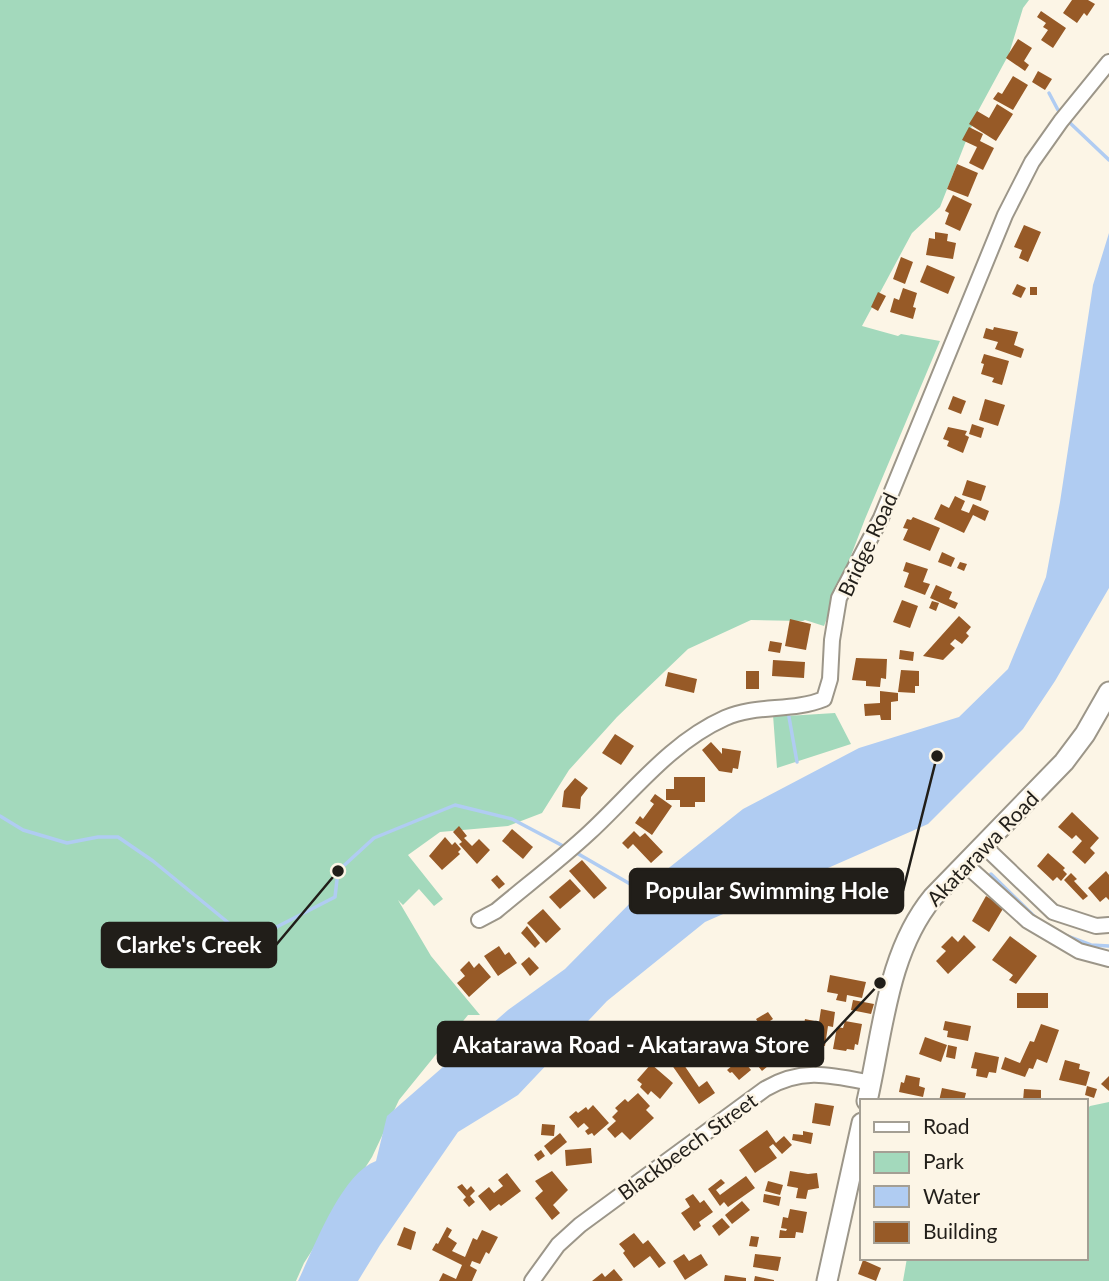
<svg xmlns="http://www.w3.org/2000/svg" width="1109" height="1281" font-family="Lato,sans-serif">
  <style>
    .green { fill: #a3d9bc }
    .water { fill: #b0ccf2 }
    .lines { fill: none; stroke-linecap: round; stroke-linejoin: round }
    .stream { stroke: #b0ccf2; stroke-width: 3.5 }
    .building { fill: #975a27 }
    .street-casing { stroke: #9c9689; stroke-width: 18 }
    .secondary-casing { stroke: #9c9689; stroke-width: 23 }
    .street { stroke: #fff; stroke-width: 14 }
    .secondary { stroke: #fff; stroke-width: 19 }
    .labels { text-anchor: middle; dominant-baseline: central; stroke-width: 5; stroke-linejoin: round; paint-order: stroke }
    .street-label { font-size: 21px; fill: #211e19; stroke: #fcf5e6 }
    .leader { fill: none; stroke: #211e19; stroke-width: 2.5 }
    .callout-dot { fill: #211e19; stroke: #fcf5e6; stroke-width: 2.5 }
    .callout { fill: #211e19; stroke: #211e19; stroke-width: 2.5 }
    .callout-label { font-size: 23px; text-anchor: middle; font-weight: bold; fill: #fff }
  </style>
  <rect width="100%" height="100%" fill="#fcf5e6"/>
  <g class="green">
    <path d="M0 0H1029L1023 8 1009 54 977 113 940 207 912 233 862 326 898 336 901 334 940 341 865 519 824 626 805 620 803 621 751 620 688 649 617 717 569 770 542 813 508 826 440 832 408 855 443 899 434 906 419 889 403 905 398 900 431 956 480 1015H468L399 1100 372 1157 304 1263 296 1281H0Z"/>
    <path d="M835 713 851 744 777 768 773 715C793 717 814 714 835 713Z"/>
    <path d="M1109 1102V1281H903L907 1258H1086V1110L1090 1106Z"/>
  </g>
  <path class="water" d="M1109 233V588L1055 681 1023 729 928 824 705 922 607 1001 518 1095 458 1132 380 1245 358 1281H298C314 1248 341 1174 376 1161L387 1116 508 1010 565 969 641 892 649 895 641 890 743 809 859 748 959 717 1008 669 1046 577 1060 502 1093 285Z"/>
  <g class="lines">
    <g class="stream">
      <path d="M1049 93 1058 110"/>
      <path d="M1069 122 1109 160"/>
      <path d="M789 717 797 762"/>
      <path d="M0 816 23 830 67 843 98 837H118L153 861 236 929 263 934 335 897 338 871 374 838 455 805 512 819 565 847"/>
      <path d="M575 852 656 899"/>
      <path d="M991 874 1037 919"/>
      <path d="M1067 936 1091 945 1109 946"/>
    </g>
  </g>
  <g class="building">
    <path d="M1072 0H1088L1095 4 1087 16 1084 13 1077 23 1063 13Z"/>
    <path d="M1041 11 1066 28 1053 48 1041 40 1048 30 1043 27 1046 23 1037 17Z"/>
    <path d="M1018 39 1032 48 1024 61 1029 65 1025 71 1006 58Z"/>
    <path d="M1038 71 1052 79 1045 90 1032 82Z"/>
    <path d="M1013 76 1028 85 1013 110 993 99 998 92 1002 94Z"/>
    <path d="M997 104 1013 114 996 141 969 124 977 111 989 118Z"/>
    <path d="M969 127 983 134 980 141 994 148 983 170 969 163 977 147 962 140Z"/>
    <path d="M957 164 978 173 968 197 947 189Z"/>
    <path d="M953 195 972 204 960 231 945 224 949 213 945 211Z"/>
    <path d="M1024 225 1041 232 1028 262 1019 258 1022 250 1014 247Z"/>
    <path d="M935 232 948 234 947 241 956 243 953 259 926 255 929 238 935 239Z"/>
    <path d="M901 257 913 262 905 284 893 279Z"/>
    <path d="M927 265 955 277 948 294 920 282Z"/>
    <path d="M1017 284 1026 288 1021 298 1012 294Z"/>
    <rect x="1030" y="287" width="7" height="8"/>
    <path d="M903 288 917 293 913 307 916 308 913 319 890 312 894 298 899 300Z"/>
    <path d="M878 292 886 296 878 311 871 307Z"/>
    <path d="M994 327 1018 332 1014 345 1024 349 1021 358 995 349 998 342 983 338 986 328 993 330Z"/>
    <path d="M984 354 1009 361 1002 385 992 382 994 378 981 374 984 364 981 363Z"/>
    <path d="M953 396 966 401 961 414 948 409Z"/>
    <path d="M985 399 1005 405 998 426 979 420Z"/>
    <path d="M972 424 984 428 981 438 969 434Z"/>
    <path d="M948 427 967 431 965 435 969 437 963 453 947 446 949 441 943 439Z"/>
    <path d="M967 480 986 486 981 501 962 495Z"/>
    <path d="M955 496 965 501 961 510 969 513 973 504 989 511 985 521 973 515 964 533 934 519 941 504 949 508Z"/>
    <path d="M913 517 940 528 930 551 903 540 908 529 903 528 907 519 911 520Z"/>
    <path d="M942 552 955 558 951 567 938 562Z"/>
    <path d="M906 562 928 569 923 582 930 584 925 595 904 587 909 573 903 571Z"/>
    <path d="M960 562 967 564 964 571 957 568Z"/>
    <path d="M936 585 952 592 949 599 958 603 955 609 930 598Z"/>
    <path d="M902 600 918 606 910 628 893 622Z"/>
    <path d="M932 601 939 603 936 611 929 608Z"/>
    <path d="M959 616 971 627 966 633 969 636 962 644 955 639 950 644 955 648 943 660 923 656Z"/>
    <path d="M790 619 811 624 806 650 785 646Z"/>
    <path d="M770 641 782 643 780 653 768 651Z"/>
    <path d="M900 650 914 652 913 661 899 659Z"/>
    <path d="M856 658 887 659 886 679 881 678 880 687 866 686V681L852 680Z"/>
    <path d="M773 660 805 662 804 678 772 676Z"/>
    <path d="M901 670 919 671V686H915V693L898 692Z"/>
    <rect x="746" y="671" width="13" height="18"/>
    <path d="M668 672 697 679 694 693 665 686Z"/>
    <path d="M880 691 898 693V701L891 702V720H881L880 715 865 716 864 704 880 703Z"/>
    <path d="M615 734 634 746 621 765 602 753Z"/>
    <path d="M711 742 722 754V748L741 751 738 769 733 768 732 773 719 771 702 750Z"/>
    <path d="M674 777H705V802H695V807H680V800H666V789H674Z"/>
    <path d="M575 778 588 788 581 797 580 809 562 807 564 791Z"/>
    <path d="M655 794 672 806 652 835 635 823 640 816 643 819 654 804 650 801Z"/>
    <path d="M1072 812 1099 838 1090 848 1095 853 1085 864 1072 852 1082 841 1076 835 1072 839 1058 827Z"/>
    <path d="M459 826 467 836 464 838 472 846 479 839 490 850 477 864 459 844 462 842 453 832Z"/>
    <path d="M512 829 533 847 523 859 502 841Z"/>
    <path d="M634 831 640 837 645 833 663 852 651 863 633 844 628 849 622 843Z"/>
    <path d="M445 837 452 845 455 842 461 849 458 852 460 854 442 870 429 856Z"/>
    <path d="M1048 853 1065 868 1063 870 1067 874 1061 881 1057 877 1053 881 1037 866Z"/>
    <path d="M582 860 607 888 594 899 569 871Z"/>
    <path d="M1106 871 1109 875V900L1106 897 1100 902 1088 888Z"/>
    <path d="M1071 873 1077 879 1074 881 1088 896 1083 900 1064 880Z"/>
    <path d="M497 875 505 884 499 889 491 880Z"/>
    <path d="M570 879 581 891 560 909 549 897Z"/>
    <path d="M986 896 1004 907 989 932 972 921Z"/>
    <path d="M543 909 561 929 546 943 527 923Z"/>
    <path d="M527 926 540 943 535 948 521 933Z"/>
    <path d="M964 935 976 947 948 974 936 961 946 951 941 947 952 936 958 942Z"/>
    <path d="M1010 936 1037 956 1016 984 1009 980 1013 975 992 960Z"/>
    <path d="M499 946 505 955 509 952 517 963 498 976 484 956Z"/>
    <path d="M529 957 539 968 530 976 521 964Z"/>
    <path d="M469 961 474 968 479 963 491 977 469 997 457 983 465 976 460 970Z"/>
    <path d="M830 975 866 982 862 998 847 995 846 1002 836 1000 838 994 827 992Z"/>
    <rect x="1017" y="993" width="31" height="15"/>
    <path d="M853 1000 874 1004 871 1014 851 1010Z"/>
    <path d="M821 1009 835 1012 833 1027 828 1026 825 1046 811 1044 812 1038 802 1036 805 1019 819 1022Z"/>
    <path d="M768 1012 773 1019 761 1027 756 1019Z"/>
    <path d="M845 1021 862 1024 858 1045 855 1044 854 1050 847 1049 846 1051 833 1049 837 1027 843 1028Z"/>
    <path d="M945 1021 971 1026 968 1041 947 1037 948 1031 943 1030Z"/>
    <path d="M1041 1024 1059 1030 1047 1063 1037 1059 1033 1069 1029 1068 1025 1077 1001 1069 1005 1057 1020 1063 1030 1041 1034 1042Z"/>
    <path d="M925 1037 947 1045 941 1062 919 1054Z"/>
    <path d="M672 1040 679 1049 682 1047 691 1060 684 1065 699 1087 707 1081 715 1093 699 1104 660 1048Z"/>
    <path d="M764 1045 772 1056 765 1061 768 1066 762 1071 750 1056Z"/>
    <path d="M948 1045 957 1047 955 1059 946 1057Z"/>
    <path d="M975 1052 999 1057 996 1073 989 1072 987 1078 976 1076 977 1069 971 1068Z"/>
    <path d="M739 1060 741 1062 743 1060 751 1070 739 1080 732 1072 730 1073 727 1070Z"/>
    <path d="M1065 1060 1080 1064 1079 1069 1090 1072 1086 1086 1059 1080Z"/>
    <path d="M651 1064 673 1083 660 1099 651 1091 648 1095 640 1087 642 1084 637 1080Z"/>
    <path d="M906 1075 920 1078 919 1086 925 1088 923 1097 899 1092 901 1082 904 1083Z"/>
    <path d="M1109 1076V1091L1101 1084Z"/>
    <path d="M1087 1086 1097 1089 1094 1098 1085 1095Z"/>
    <path d="M942 1088 966 1093 964 1101H939Z"/>
    <path d="M1024 1089 1041 1090V1101H1023Z"/>
    <path d="M638 1093 650 1106 646 1110 654 1118 630 1140 622 1132 615 1138 607 1129 616 1121 612 1117 618 1111 615 1108 625 1099 628 1102Z"/>
    <path d="M815 1103 834 1106 830 1126 812 1123Z"/>
    <path d="M593 1105 609 1123 594 1136 592 1133 588 1135 585 1131 589 1128 584 1123 578 1128 569 1117 576 1111 578 1113 586 1107 588 1110Z"/>
    <path d="M542 1124 555 1125 554 1136 541 1135Z"/>
    <path d="M767 1130 776 1143 784 1136 792 1145 782 1154 773 1144 769 1147 777 1158 755 1173 739 1150Z"/>
    <path d="M803 1131 813 1133 811 1144 792 1140 793 1134 803 1135Z"/>
    <path d="M560 1133 567 1142 551 1155 544 1146Z"/>
    <path d="M591 1148 592 1163 566 1166 565 1150Z"/>
    <path d="M541 1150 545 1156 538 1161 534 1155Z"/>
    <path d="M552 1171 568 1190 553 1205 560 1213 552 1220 535 1198 543 1191 535 1181Z"/>
    <path d="M790 1171 808 1174 817 1173 819 1188 808 1190 806 1199 796 1198 798 1188 787 1186Z"/>
    <path d="M507 1173 521 1191 501 1206 499 1204 490 1211 478 1196 489 1187 494 1193 503 1186 498 1180Z"/>
    <path d="M746 1176 755 1188 728 1207 724 1202 720 1206 708 1189 721 1179 725 1183 716 1190 720 1195Z"/>
    <path d="M768 1181 783 1185 780 1195 765 1191Z"/>
    <path d="M462 1184 467 1190 471 1186 475 1191 470 1196 475 1202 469 1207 463 1200 466 1197 457 1187Z"/>
    <path d="M693 1194 700 1203 704 1200 713 1212 699 1222 701 1226 694 1231 681 1213 690 1207 685 1199Z"/>
    <path d="M764 1194 781 1197 779 1206 763 1202Z"/>
    <path d="M742 1201 750 1210 732 1224 725 1215Z"/>
    <path d="M790 1209 807 1212 803 1233 796 1232 795 1238H779L780 1230 786 1231 787 1229 781 1228 783 1217 788 1218Z"/>
    <path d="M722 1218 730 1227 719 1236 712 1226Z"/>
    <path d="M404 1227 416 1232 411 1250 397 1245Z"/>
    <path d="M447 1227 452 1230 448 1237 457 1243 452 1251 465 1257 473 1238 477 1240 482 1230 498 1237 489 1254 486 1252 480 1264 472 1261 470 1266 477 1270 472 1281H439L443 1273 456 1279 462 1265 432 1250 436 1243 438 1244Z"/>
    <path d="M634 1233 643 1244 648 1240 666 1263 659 1268 650 1256 634 1268 623 1253 625 1251 619 1244Z"/>
    <path d="M751 1236 759 1237 757 1247 749 1246Z"/>
    <path d="M684 1254 689 1261 701 1254 708 1265 685 1280 673 1261Z"/>
    <path d="M755 1254 781 1257 778 1271 753 1267Z"/>
    <path d="M863 1260 881 1268 876 1281 858 1274Z"/>
    <path d="M614 1269 623 1280 621 1281H592L602 1273 605 1277Z"/>
    <path d="M725 1275 746 1278V1281H724Z"/>
    <path d="M755 1276 774 1280V1281H754Z"/>
  </g>
  <g class="lines">
    <defs>
      <g id="street">
        <path d="M984 846 1053 912 1096 926 1109 925"/>
        <path d="M966 865 1028 921 1079 951 1109 959"/>
        <path d="M479 920 496 911C527 885 560 860 590 832 633 792 671 742 725 718 756 704 792 712 824 699L830 679 832 640 839 598 881 518 1005 215 1032 162 1061 121 1109 62"/>
        <path d="M532 1281 558 1245 580 1225 765 1089C802 1067 831 1075 871 1083"/>
      </g>
      <g id="secondary">
        <path d="M867 1101C883 1032 887 953 933 897L1064 762 1085 734 1109 692"/>
        <path d="M827 1281 862 1123"/>
      </g>
    </defs>
    <use href="#street" class="street-casing"/>
    <use href="#secondary" class="secondary-casing"/>
    <use href="#street" class="street"/>
    <use href="#secondary" class="secondary"/>
  </g>
  <g class="labels">
    <g class="street-label">
      <text transform="translate(867 544) rotate(-65)">Bridge Road</text>
      <text transform="translate(982 848) rotate(-46)">Akatarawa Road</text>
      <text transform="translate(687 1146) rotate(-36)">Blackbeech Street</text>
    </g>
  </g>
  <path class="leader" d="M937 756L903 891M338 871L276 945M880 983L823 1044"/>
  <g class="callout-dot">
    <circle cx="937" cy="756" r="7"/>
    <circle cx="338" cy="871" r="7"/>
    <circle cx="880" cy="983" r="7"/>
  </g>
  <g class="callout">
    <rect x="630" y="869" width="273" height="44" rx="7"/>
    <rect x="102" y="923" width="174" height="44" rx="7"/>
    <rect x="438" y="1022" width="385" height="44" rx="7"/>
  </g>
  <g class="callout-label">
    <text x="767" y="899">Popular Swimming Hole</text>
    <text x="189" y="953">Clarke's Creek</text>
    <text x="631" y="1053">Akatarawa Road - Akatarawa Store</text>
  </g>
  <rect x="860" y="1099" width="228" height="161" fill="#fcf5e6" stroke="#a49f94" stroke-width="2"/>
  <rect x="874" y="1122" width="35" height="10" fill="#ffffff" stroke="#a49f94" stroke-width="2"/>
  <text x="923" y="1134" font-size="21" fill="#211e19">Road</text>
  <rect x="874" y="1152" width="35" height="21" fill="#a3d9bc" stroke="#a49f94" stroke-width="2"/>
  <text x="923" y="1169" font-size="21" fill="#211e19">Park</text>
  <rect x="874" y="1186" width="35" height="21" fill="#b0ccf2" stroke="#a49f94" stroke-width="2"/>
  <text x="923" y="1204" font-size="21" fill="#211e19">Water</text>
  <rect x="874" y="1222" width="35" height="21" fill="#975a27" stroke="#a49f94" stroke-width="2"/>
  <text x="923" y="1239" font-size="21" fill="#211e19">Building</text>
</svg>
